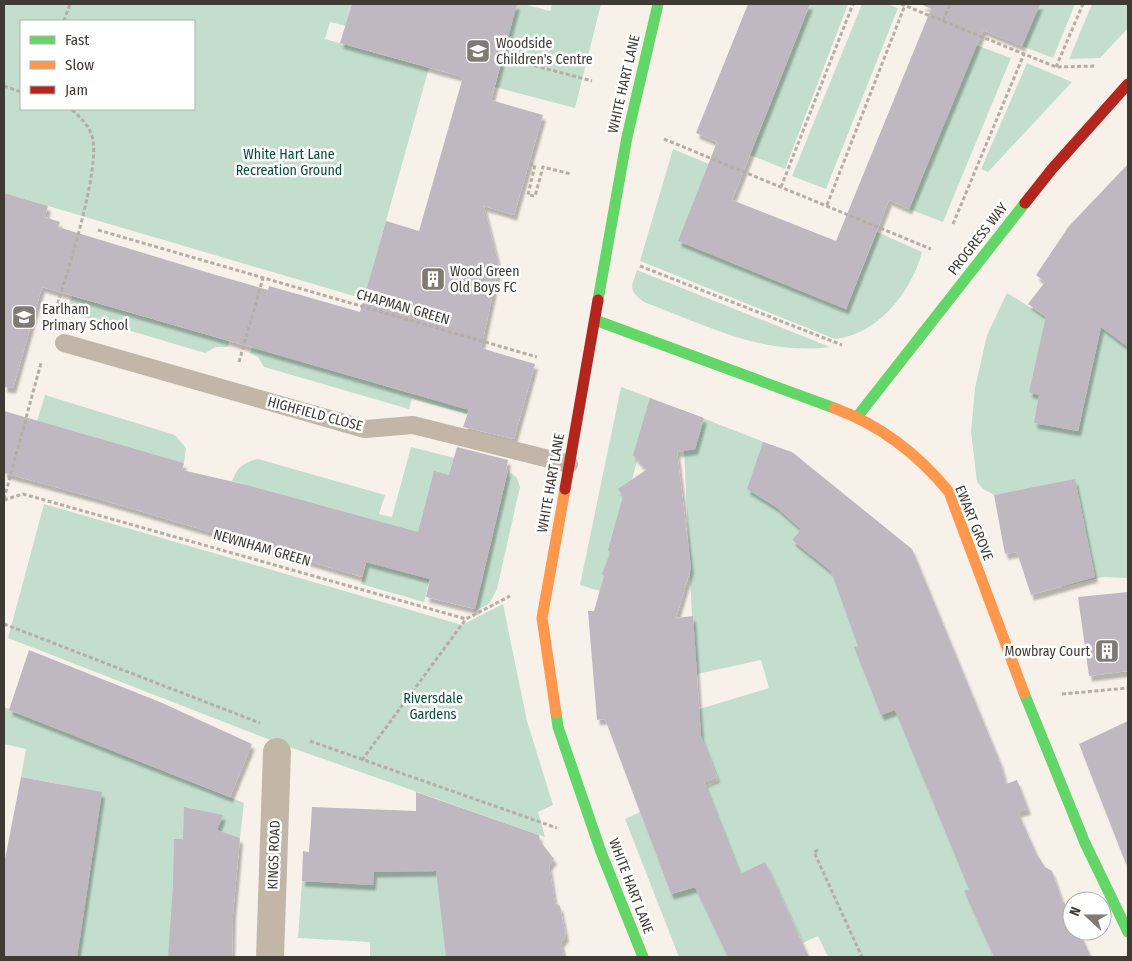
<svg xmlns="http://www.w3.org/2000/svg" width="1132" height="961" font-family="'Fira Sans Condensed',sans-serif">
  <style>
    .green { fill: #c4dece; fill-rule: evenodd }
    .building { fill: #c0b8c0; filter: url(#shadow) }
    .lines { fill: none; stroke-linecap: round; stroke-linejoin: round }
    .path { stroke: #b6aea4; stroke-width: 3; stroke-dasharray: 4 2.5; stroke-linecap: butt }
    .lane { stroke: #c2b6a9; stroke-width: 18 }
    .street { stroke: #c2b6a9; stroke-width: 28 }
    .fast { stroke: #63d668; stroke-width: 11 }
    .slow { stroke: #ff974d; stroke-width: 11 }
    .jam { stroke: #b3261e; stroke-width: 11 }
    .labels { text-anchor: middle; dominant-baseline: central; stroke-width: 5; stroke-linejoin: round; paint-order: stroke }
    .poi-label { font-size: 14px; fill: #403a34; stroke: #fff; text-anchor: start }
    .street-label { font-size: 14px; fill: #403a34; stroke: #fff }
    .park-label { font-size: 14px; fill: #084d37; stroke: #fff }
  </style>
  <defs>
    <filter id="shadow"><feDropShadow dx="3" dy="5.5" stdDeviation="1" flood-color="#0004"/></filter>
  </defs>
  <rect width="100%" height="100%" fill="#f8f1ea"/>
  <g class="green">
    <path d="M4 4H352L346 26 330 22 325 39 429 68 364 299 4 193ZM21 21H194V109H21Z"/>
    <path d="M496 4H523L550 11 552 4H601L575 108 495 87 506 46 487 40Z"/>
    <path d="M810 4H848L785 169 750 155Z"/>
    <path d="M862 4H887L898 8 826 189 792 176Z"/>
    <path d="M1039 4H1075L1053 58 1022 46Z"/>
    <path d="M1092 4H1128V28L1100 58 1069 59Z"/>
    <path d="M976 45 1011 58 943 222 909 209Z"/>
    <path d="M1027 63 1072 82 988 172 981 169Z"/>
    <path d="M673 149 709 164 679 241 846 309 877 232 922 252C912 291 878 335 835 339L640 261Z"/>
    <path d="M1116 263 1128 272V578L1103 577 1062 587 1026 489 994 495 983 489 977 482 971 432 975 388 987 335 1007 293 1065 329ZM1096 347 1078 431 1043 424Z"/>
    <path d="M637 270 830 347C763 356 705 325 644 302 628 290 631 288 637 270Z"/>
    <path d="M72 296 229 341 228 347H216L205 353 67 312Z"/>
    <path d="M431 332 483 348 467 414 412 399 409 409 264 367 258 357 250 353 252 347 413 394Z"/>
    <path d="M621 387 653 399 603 592 580 585Z"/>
    <path d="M45 395 175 435 186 448 184 463 37 421Z"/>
    <path d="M682 410 774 446 782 483 818 507 792 540 819 561 837 558 1013 957H828L818 936 803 943 765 863 732 878 699 791 719 781 690 712 769 688 761 660 697 674 693 637Z"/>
    <path d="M411 447 459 459 455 476 434 472 430 579 424 602 361 584 371 544 279 494 232 481C237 468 243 462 258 459L385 495 379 514 392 517Z"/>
    <path d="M508 470 517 478 520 487 497 589 489 604 474 611Z"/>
    <path d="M44 504 462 625 503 604 527 721 553 805 538 812 545 837 278 743 8 638Z"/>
    <path d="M4 707 244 803 240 838 195 823 188 957H36L65 785 21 777 26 749 4 744Z"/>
    <path d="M640 812 671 894 696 887 728 957H679L625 819Z"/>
    <path d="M469 862 483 957H370V942L298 938 302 881 343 883 371 865Z"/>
  </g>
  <g class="building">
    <path d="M352 4H517L491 100 543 115 514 215 484 206 499 266 481 348 535 364 514 439 463 427 469 410 42 287 13 388 4 387V193L48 206 45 217 60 222 58 227 216 275 268 290 269 286 360 312 386 221 419 231 463 77 340 43Z"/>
    <path d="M748 4H810L732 200 836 241 931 9 921 4H1040L1022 46 983 30 909 209 889 200 846 309 678 241 717 142 696 133Z"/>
    <path d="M1128 164V347L1101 327 1078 431 1034 423 1039 395 1029 392 1046 316 1028 304 1045 282 1036 275 1069 226Z"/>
    <path d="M650 398 704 418 695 449 677 452 691 568 676 618 693 616 701 736 717 777 704 782 740 874 765 862 809 957H728L695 887 671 894 605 719 597 720 588 611H594L604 576 602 574 610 553 608 550 623 496 618 489 646 470 633 455Z"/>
    <path d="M4 411 184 463 182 470 247 485 418 532 434 471 449 475 457 447 508 460 506 470H508L475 609 426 597 430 579 366 562 362 577 99 499 4 473Z"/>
    <path d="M763 442 792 452 912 549 1000 762 1006 784 1017 780 1028 809 1018 812 1036 853 1045 867 1052 871 1063 903 1067 904 1072 915V931H1079L1091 957H994L964 891 969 889 895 710 881 715 854 647 858 646 831 571 792 540 801 529 776 507 747 489Z"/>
    <path d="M1075 479 1095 577 1031 595 1017 552 1005 554 994 495Z"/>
    <path d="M1128 592V671L1089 676 1078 597Z"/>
    <path d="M29 650 160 702 252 744 230 797 9 710Z"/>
    <path d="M1128 721V864H1126L1079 744Z"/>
    <path d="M21 777 102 792 77 957H4V864Z"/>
    <path d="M416 792 539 835 540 841 554 859 549 865 555 903 560 906 566 936 561 942 564 957H446L436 871 374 872 373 885 302 881 303 851 309 852 312 807 416 811Z"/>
    <path d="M184 807 223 815 217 830 240 838 233 914 232 957H168L173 885 174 839H183Z"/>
  </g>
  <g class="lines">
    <g class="path">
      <path d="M901 4 1056 67 1096 66"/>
      <path d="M64 21 70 4"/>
      <path d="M943 21 950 4"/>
      <path d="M503 57 592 81"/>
      <path d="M1056 67 1083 4"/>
      <path d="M4 86 21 92"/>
      <path d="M664 139 931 249"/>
      <path d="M529 164 535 165 528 195 535 196 543 167 571 174"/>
      <path d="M781 187 853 4"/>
      <path d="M827 205 905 5"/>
      <path d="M953 224 1024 54"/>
      <path d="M98 230 537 357"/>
      <path d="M640 266 842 345"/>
      <path d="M54 316C65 279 102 168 92 136 88 124 80 117 71 109"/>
      <path d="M239 362 263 278"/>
      <path d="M4 499 41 363"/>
      <path d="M4 500 23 494 466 619 510 596"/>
      <path d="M4 624 260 723"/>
      <path d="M1062 694 1128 688"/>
      <path d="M310 741 557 828"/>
      <path d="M362 760 466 619"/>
      <path d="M818 850 814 852 862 957"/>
    </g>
    <path class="lane" d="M64 343 365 429 413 425 569 464"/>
    <path class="street" d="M270 957 277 752"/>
    <g class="fast">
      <path d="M598 300 627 137 658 4"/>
      <path d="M595 320 834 408"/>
      <path d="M857 417 1025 203"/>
      <path d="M1024 693 1085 843 1128 932"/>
      <path d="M556 713 558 727 601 852 643 957"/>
    </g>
    <g class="slow">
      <path d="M834 408C880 425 918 454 949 492L1024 693"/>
      <path d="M556 713 542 618 565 489"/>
    </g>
    <g class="jam">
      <path d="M1025 203 1052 169 1128 84"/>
      <path d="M565 489 598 300"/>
    </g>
  </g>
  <defs>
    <symbol id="school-square" viewBox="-11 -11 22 22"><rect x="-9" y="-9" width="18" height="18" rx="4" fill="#807a74" stroke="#fff"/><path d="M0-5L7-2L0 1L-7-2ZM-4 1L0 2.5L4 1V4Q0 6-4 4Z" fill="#fff"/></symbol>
    <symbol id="building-square" viewBox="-11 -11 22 22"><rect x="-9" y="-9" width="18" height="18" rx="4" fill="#807a74" stroke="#fff"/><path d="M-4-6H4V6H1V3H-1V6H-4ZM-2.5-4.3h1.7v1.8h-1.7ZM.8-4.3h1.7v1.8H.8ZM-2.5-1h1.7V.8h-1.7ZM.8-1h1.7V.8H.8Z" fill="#fff"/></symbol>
  </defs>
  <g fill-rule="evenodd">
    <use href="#school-square" x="464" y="37" width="28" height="28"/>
    <use href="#building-square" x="419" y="265" width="28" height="28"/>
    <use href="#school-square" x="10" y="303" width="28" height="28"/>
    <use href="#building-square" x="1093" y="637" width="28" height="28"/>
  </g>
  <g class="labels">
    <g class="poi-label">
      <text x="496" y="43">Woodside<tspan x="496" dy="16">Children's Centre</tspan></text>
      <text x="450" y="271">Wood Green<tspan x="450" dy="16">Old Boys FC</tspan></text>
      <text x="42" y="309">Earlham<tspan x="42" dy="16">Primary School</tspan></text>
      <text x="1090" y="651" text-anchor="end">Mowbray Court</text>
    </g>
    <g class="street-label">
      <text transform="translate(624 84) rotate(-77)">WHITE HART LANE</text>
      <text transform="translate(978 239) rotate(-52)">PROGRESS WAY</text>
      <text transform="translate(403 307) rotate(16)">CHAPMAN GREEN</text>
      <text transform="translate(315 414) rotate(15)">HIGHFIELD CLOSE</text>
      <text transform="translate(551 483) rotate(-80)">WHITE HART LANE</text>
      <text transform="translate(974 523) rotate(68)">EWART GROVE</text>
      <text transform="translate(262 548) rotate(16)">NEWNHAM GREEN</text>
      <text transform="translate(274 855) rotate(-88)">KINGS ROAD</text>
      <text transform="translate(631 886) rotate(69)">WHITE HART LANE</text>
    </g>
    <g class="park-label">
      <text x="289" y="154">White Hart Lane<tspan x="289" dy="16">Recreation Ground</tspan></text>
      <text x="433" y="698">Riversdale<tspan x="433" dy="16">Gardens</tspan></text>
    </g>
  </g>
  <rect width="1132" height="961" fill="none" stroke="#403a34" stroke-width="10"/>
  <rect x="20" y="20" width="175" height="90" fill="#ffffff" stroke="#b3b0ae"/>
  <rect x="30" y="36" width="25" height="8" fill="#63d668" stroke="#b3b0ae"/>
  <text x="65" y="45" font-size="15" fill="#403a34">Fast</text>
  <rect x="30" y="61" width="25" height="8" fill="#ff974d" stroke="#b3b0ae"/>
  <text x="65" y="70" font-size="15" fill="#403a34">Slow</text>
  <rect x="30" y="86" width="25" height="8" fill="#b3261e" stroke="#b3b0ae"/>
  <text x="65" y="95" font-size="15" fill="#403a34">Jam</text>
  <g transform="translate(1087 916) rotate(291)"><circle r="24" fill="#ffffff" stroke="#b3b0ae"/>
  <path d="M0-4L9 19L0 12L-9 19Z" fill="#807a74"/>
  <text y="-8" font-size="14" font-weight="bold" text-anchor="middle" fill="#403a34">N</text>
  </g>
</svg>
